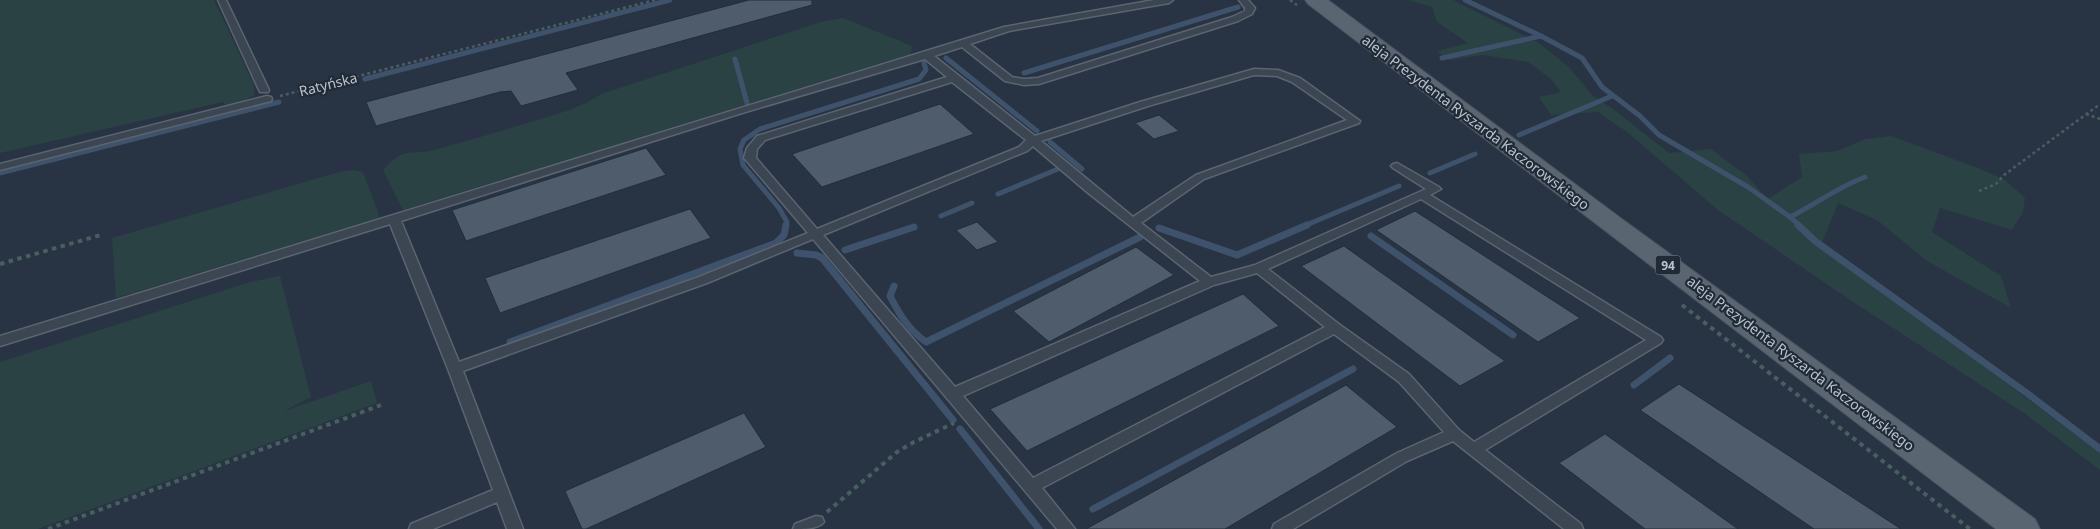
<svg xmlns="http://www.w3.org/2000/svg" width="2100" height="529" font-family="'Noto Sans',sans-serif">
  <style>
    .green { fill: #2a4244 }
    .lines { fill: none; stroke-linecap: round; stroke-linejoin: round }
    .stream-far1 { stroke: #3e536b; stroke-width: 5 }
    .stream { stroke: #3e536b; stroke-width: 7 }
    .building { fill: #4e5c6b; stroke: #232d3a }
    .service-casing { stroke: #5b6470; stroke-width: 3 }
    .primary-casing { stroke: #464f5c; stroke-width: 2 }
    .path-far1 { stroke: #485e60; stroke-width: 2.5; stroke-dasharray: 3 3; stroke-linecap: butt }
    .path { stroke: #485e60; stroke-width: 4; stroke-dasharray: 4.5 4.5; stroke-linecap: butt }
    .service { fill: #3c4653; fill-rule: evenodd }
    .primary { fill: #5a6572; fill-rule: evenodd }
    .labels { text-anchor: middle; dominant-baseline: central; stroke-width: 4.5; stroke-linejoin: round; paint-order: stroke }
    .shield { fill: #212b38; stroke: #8c94a0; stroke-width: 1 }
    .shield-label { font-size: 12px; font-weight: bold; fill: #bac1cc }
    .street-label { font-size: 14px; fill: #bac1cc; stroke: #212b38 }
  </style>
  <rect width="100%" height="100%" fill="#283443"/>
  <g class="green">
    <path d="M0 0H214L254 85 255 95 240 103 227 106 223 102 0 153Z"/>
    <path d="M1408 0H1453L1539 43 1569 67 1593 96 1616 111 1669 153 1711 149 1747 176 1768 199 1802 177 1799 154 1837 151 1866 139 1891 136 1978 168 2005 180 2025 198 2023 212 2012 230 1940 208 1932 232 2001 276 2011 308 1927 261 1877 220 1838 203 1821 245 2100 453V470L2024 413 1853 302 1718 210 1627 132 1598 112 1551 115 1539 97 1561 92 1551 79 1528 62 1483 55 1449 60 1437 51 1468 43 1437 22 1432 7Z"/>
    <path d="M843 18 912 46 911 54 403 210 383 170C406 144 410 157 438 149 470 140 502 131 534 121 557 114 581 108 601 94L821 22Z"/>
    <path d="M353 170 363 172 380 218 116 298 112 238 339 172Z"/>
    <path d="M280 276 311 397 284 411 371 381 377 403 38 529H0V362L250 282Z"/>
  </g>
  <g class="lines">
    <g class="stream-far1">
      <path d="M1465 0 1541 36 1582 58 1602 87 1640 116 1659 135 1748 187 1790 217 1800 226"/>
      <path d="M946 58 1037 131"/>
      <path d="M1442 58 1541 36"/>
      <path d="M735 59 747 103"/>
      <path d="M1024 73 1238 7"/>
      <path d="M365 79 670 0"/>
      <path d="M1519 135 1612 96"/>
      <path d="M1050 142 1082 169"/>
      <path d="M0 173 279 102"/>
      <path d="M1430 173 1475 154"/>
      <path d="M998 194 1058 169"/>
      <path d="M941 216 972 203"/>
      <path d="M1790 217C1816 204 1838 187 1865 177"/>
      <path d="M786 226 787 222 779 208 743 165 740 149 744 140 760 129 919 79 926 70 924 63"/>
      <path d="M1304 226 1399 186"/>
    </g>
    <g class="stream">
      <path d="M1798 225 1815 241 2028 394 2100 449"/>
      <path d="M1159 228 1237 255 1307 225"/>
      <path d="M1371 236 1513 335"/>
      <path d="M845 250 914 227"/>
      <path d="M797 253 816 255 822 258 953 420"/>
      <path d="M894 286 890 296C899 314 909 330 926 342L1140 237"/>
      <path d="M510 342 776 243 784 235 786 225"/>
      <path d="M1634 385 1670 358"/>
      <path d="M960 429 1039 529"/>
      <path d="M1093 509 1353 369"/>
    </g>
  </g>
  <g class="building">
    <path d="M749 0H812V5L566 73 578 90 521 106 511 91 500 92 376 126 366 102Z"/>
    <path d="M940 104 974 134 822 187 792 154Z"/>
    <path d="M1159 115 1179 131 1154 139 1135 123Z"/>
    <path d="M646 148 666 175 466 241 452 210Z"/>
    <path d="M690 209 711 238 500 313 485 278Z"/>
    <path d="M1415 211 1580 318 1538 342 1376 230Z"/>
    <path d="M977 222 998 242 977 250 956 230Z"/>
    <path d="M1344 246 1505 361 1460 386 1301 266Z"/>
    <path d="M1136 247 1174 275 1049 342 1013 311Z"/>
    <path d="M1243 294 1279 326 1027 451 990 409Z"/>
    <path d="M1679 384 1901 529H1814L1640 410Z"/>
    <path d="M1346 385 1397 427 1225 529H1086Z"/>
    <path d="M744 413 766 447 586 529H582L565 491Z"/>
    <path d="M1605 434 1738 529H1645L1559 463Z"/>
  </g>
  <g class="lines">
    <defs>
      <g id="service">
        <path d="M218 0H226L269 90 268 92H260L259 90Z"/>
        <path d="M1154 0H1173L1169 3 1009 31 970 44 1012 77 1024 79 1038 78 1232 17 1245 11V8L1239 0H1248L1255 8 1252 14 1238 21 1039 84 1024 85 1005 81 962 47 934 56 1035 136 1140 102 1254 69 1278 70 1300 78 1360 121 1359 123 1204 179 1141 223 1211 277 1255 265 1426 189 1393 168 1391 166 1393 164 1397 163 1439 187 1441 189 1430 195 1661 337 1663 340 1661 343 1485 450 1581 524 1583 529H1564L1453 441 1407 461 1293 529H1272L1274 524 1397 453 1444 432 1399 382 1334 334 1042 488 1075 529H1057L813 239 707 283 463 371 523 529H507L497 502 433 529H409L411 524 493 490 448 369 390 224 0 346V336L1004 27ZM925 59 947 77 757 136 747 148 744 158 746 160 808 233 699 277 459 362 401 221 742 113ZM1254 75 1277 76 1292 82 1347 120 1196 175 1133 217 1041 141 1148 106ZM952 82 1026 140 1019 147 817 229 756 158 757 149 765 140ZM1033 146 1087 192 1200 281 955 387 823 235 1027 151ZM1421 199 1646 340 1474 442 1459 430 1409 374 1340 325 1268 269ZM1257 273 1325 327 1033 478 963 396 1214 285Z"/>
        <path d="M267 96 271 97 272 99 271 101 0 170V164Z"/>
        <path d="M816 516 822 517 824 522C819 529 803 529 793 529L795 524Z"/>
      </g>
      <path id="primary" d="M1305 0H1328L1622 219 2035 519 2040 529H1996L1308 4Z"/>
    </defs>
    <use href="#service" class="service-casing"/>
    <use href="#primary" class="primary-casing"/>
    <g class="path-far1">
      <path d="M1290 0 1297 5"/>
      <path d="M280 96 655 0"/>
      <path d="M2086 114 2100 119"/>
      <path d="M1979 191 1996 184 2004 175 2100 104"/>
    </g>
    <g class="path">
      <path d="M0 264 101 235"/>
      <path d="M1682 305 1970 529"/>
      <path d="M827 512 897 452 914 442 954 423"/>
      <path d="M48 529 381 405"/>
    </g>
    <use href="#service" class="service"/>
    <use href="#primary" class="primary"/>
  </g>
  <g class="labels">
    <rect class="shield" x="1655.5" y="255.5" width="25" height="19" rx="4"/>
    <g class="shield-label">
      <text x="1668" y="265">94</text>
    </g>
    <g class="street-label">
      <text transform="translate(328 84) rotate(-14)">Ratyńska</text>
      <text transform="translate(1476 122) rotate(37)">aleja Prezydenta Ryszarda Kaczorowskiego</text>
      <text transform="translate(1801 363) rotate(37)">aleja Prezydenta Ryszarda Kaczorowskiego</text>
    </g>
  </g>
</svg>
